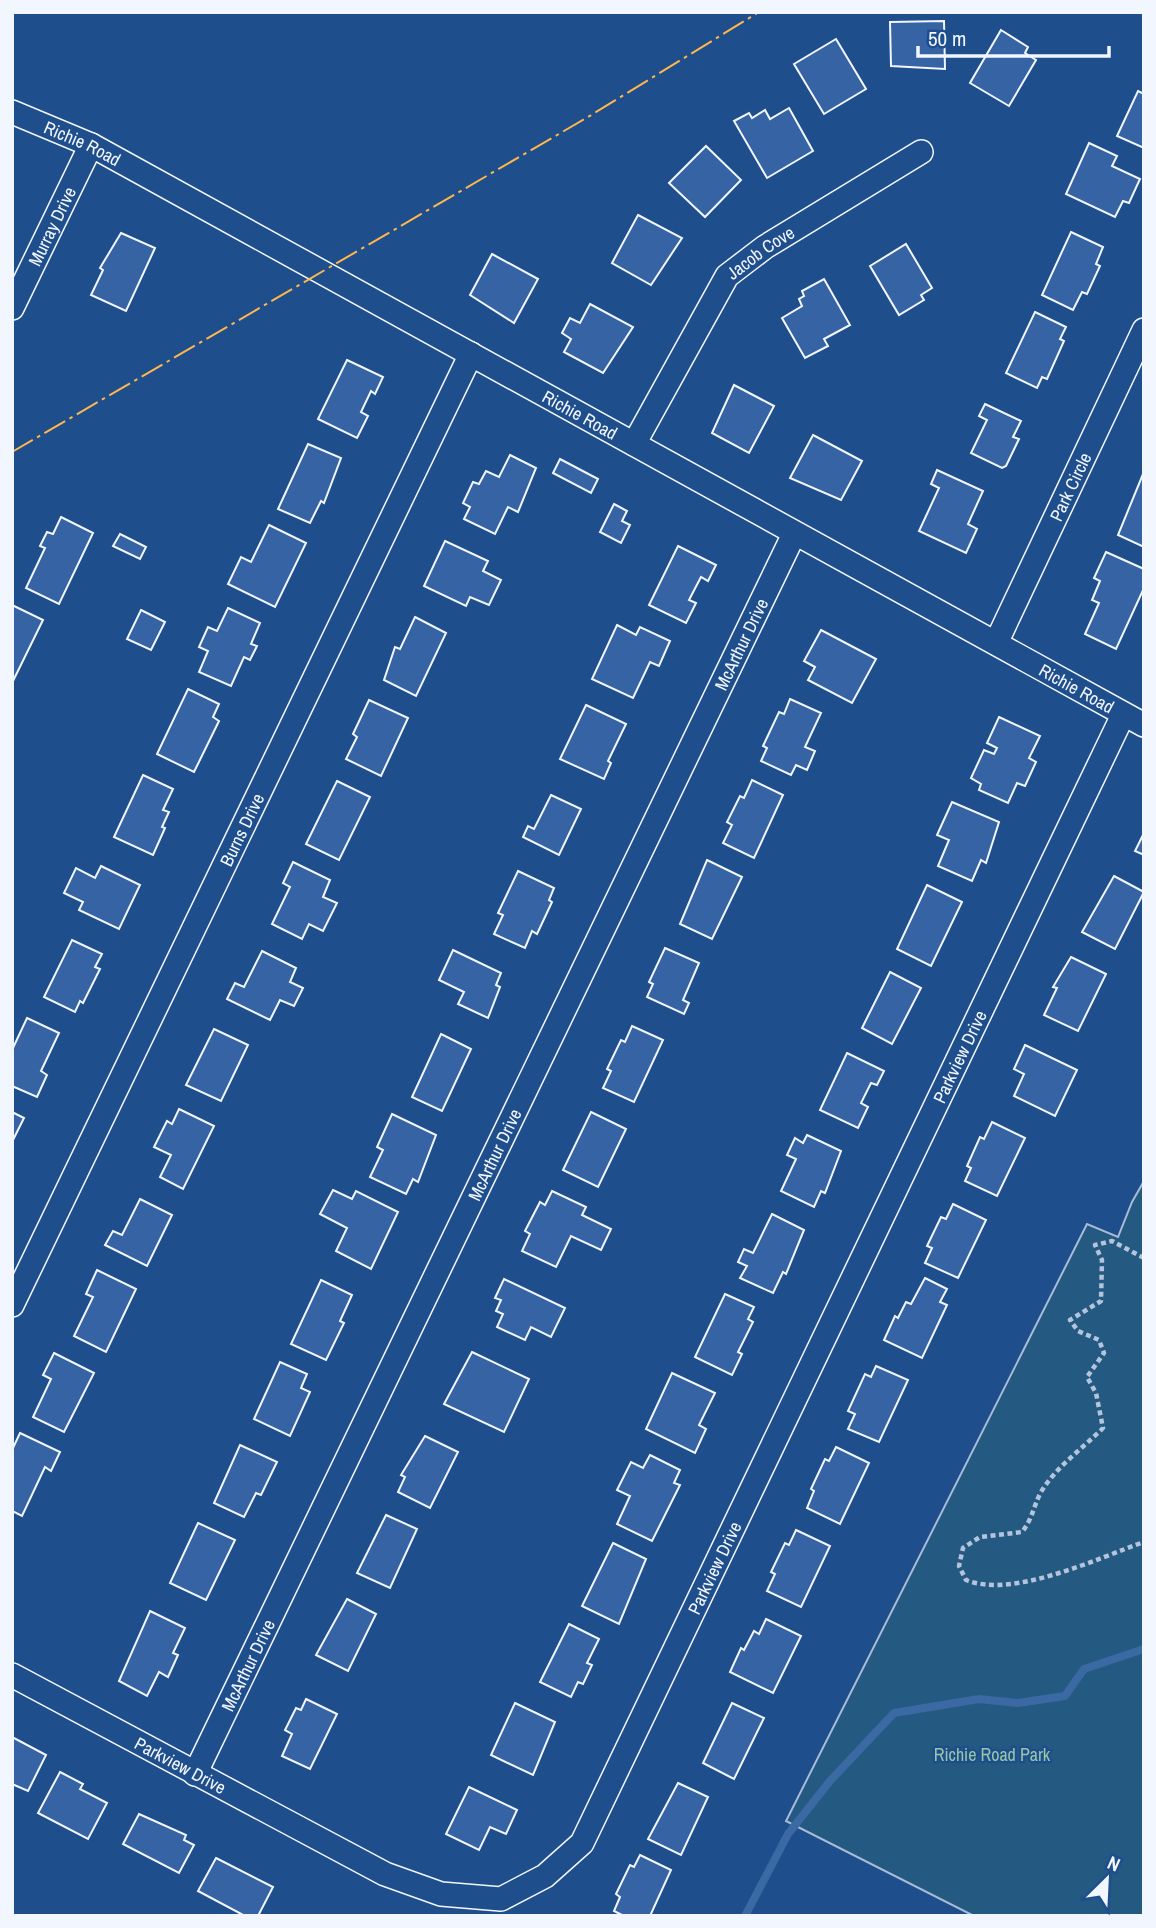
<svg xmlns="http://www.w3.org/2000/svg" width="1156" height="1928" font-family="'Archivo Narrow',sans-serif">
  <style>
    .green { fill: #245a82; stroke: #a8bbd7; stroke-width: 2 }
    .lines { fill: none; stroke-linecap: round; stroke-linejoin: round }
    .stream { stroke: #3b69a3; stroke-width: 8 }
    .building { fill: #3563a3; stroke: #f2f6ff; stroke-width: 2 }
    .street-casing { stroke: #f2f6ff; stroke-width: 26 }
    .path { stroke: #b3c4dc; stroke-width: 4.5; stroke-dasharray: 5 3.5; stroke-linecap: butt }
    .street { stroke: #1f4e8c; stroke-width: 23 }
    .power { stroke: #ffb74d; stroke-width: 2; stroke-dasharray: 24 5 3.5 5; stroke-linecap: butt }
    .labels { text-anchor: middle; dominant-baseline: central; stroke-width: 5; stroke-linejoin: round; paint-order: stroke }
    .street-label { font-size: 18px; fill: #f2f6ff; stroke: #1f4e8c }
    .park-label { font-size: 18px; fill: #97c8a6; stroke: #1f4e8c }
  </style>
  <rect width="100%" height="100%" fill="#1f4e8c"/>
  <path class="green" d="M1144 1181V1916H974L786 1821 1087 1224 1118 1237 1132 1202Z"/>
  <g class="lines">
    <path class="stream" d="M745 1916 788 1834 830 1781 894 1713 979 1699 1018 1703 1065 1696 1084 1669 1144 1649"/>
  </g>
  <g class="building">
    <path d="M944 21 945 69 891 66 890 22Z"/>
    <path d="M1001 30 1028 47 1025 53 1036 60 1009 106 970 83Z"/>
    <path d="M836 39 866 89 824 114 794 64Z"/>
    <path d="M1138 91 1144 94V148L1117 136Z"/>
    <path d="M789 108 813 151 767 178 734 121 749 113 752 118 765 110 770 119Z"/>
    <path d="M1089 143 1117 156 1112 166 1140 179 1129 203 1123 201 1115 217 1066 194Z"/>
    <path d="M706 146 741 180 705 217 669 183Z"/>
    <path d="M638 215 682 238 651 285 612 263Z"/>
    <path d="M1071 232 1103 247 1096 264 1100 266 1087 294 1082 292 1073 310 1042 295Z"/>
    <path d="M121 233 155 248 126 311 91 295 103 270 100 268Z"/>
    <path d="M906 244 932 288 921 295 924 300 899 315 870 266Z"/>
    <path d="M492 254 538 279 514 323 470 295Z"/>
    <path d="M824 279 850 325 824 339 828 346 805 358 782 318 802 306 799 299 804 296 802 291Z"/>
    <path d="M590 304 633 327 603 373 564 352 571 339 562 333 570 318 580 323Z"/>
    <path d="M1035 312 1066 327 1060 339 1064 341 1047 379 1042 377 1037 388 1006 373Z"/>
    <path d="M347 360 383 377 375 394 371 391 361 412 368 416 357 438 318 419Z"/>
    <path d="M734 385 774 406 749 453 712 433Z"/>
    <path d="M985 404 1021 421 1013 437 1019 439 1006 466 1002 468 971 453 987 420 979 416Z"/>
    <path d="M813 435 862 461 841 500 790 478Z"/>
    <path d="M308 444 341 458 324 503 321 501 310 523 278 509Z"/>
    <path d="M510 455 536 468 518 512 508 507 495 534 464 519 470 507 463 503 473 482 479 484 486 471 499 477Z"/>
    <path d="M560 459 598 479 591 493 553 473Z"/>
    <path d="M937 470 983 491 968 524 977 529 966 553 919 531 939 488 931 484Z"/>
    <path d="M1143 474H1144V547L1118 535Z"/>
    <path d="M614 504 627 511 622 521 630 525 621 543 600 532Z"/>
    <path d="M61 517 93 533 59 604 26 588 45 548 40 546 47 532 53 534Z"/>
    <path d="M269 525 306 543 275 607 228 584 241 557 251 562Z"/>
    <path d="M120 534 146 547 140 559 113 546Z"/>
    <path d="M445 541 488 561 483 571 501 580 489 605 470 597 466 606 424 586Z"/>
    <path d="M678 546 716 565 708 581 701 577 689 600 696 603 686 623 649 605Z"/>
    <path d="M1106 552 1144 569V588L1116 649 1085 634 1099 603 1092 600 1100 581 1094 578Z"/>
    <path d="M12 605 43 620 13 681 12 680Z"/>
    <path d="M228 608 260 623 251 644 257 646 250 660 244 657 231 686 199 672 208 651 199 647 208 627 217 631Z"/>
    <path d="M141 610 165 622 151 650 127 639Z"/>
    <path d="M415 617 446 633 416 696 384 680 395 647 400 649Z"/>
    <path d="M617 625 636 635 640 627 670 641 659 666 650 662 633 698 592 679Z"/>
    <path d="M821 630 876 659 852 703 808 680 815 667 804 661Z"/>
    <path d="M188 689 219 704 213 717 219 721 194 772 157 754Z"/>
    <path d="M790 699 821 713 805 747 815 751 807 770 796 765 791 775 761 761 767 748 763 746 779 712 784 714Z"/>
    <path d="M369 700 408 718 381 776 346 759 357 737 353 734Z"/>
    <path d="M586 705 626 724 608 761 611 763 604 779 560 759Z"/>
    <path d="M999 717 1040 736 1029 758 1036 762 1025 786 1017 783 1008 803 979 790 981 784 971 778 984 750 994 754 997 748 987 743Z"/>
    <path d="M143 775 173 789 163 810 169 812 162 827 165 828 153 855 114 837Z"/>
    <path d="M752 780 783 795 754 858 723 843 732 825 727 822 740 796 744 798Z"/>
    <path d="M337 781 370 797 339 860 306 844Z"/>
    <path d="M551 795 581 809 559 855 523 837 528 826 534 829Z"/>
    <path d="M952 802 999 822 986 863 981 860 972 881 938 866 949 840 937 835Z"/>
    <path d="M1144 833V855L1135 851Z"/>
    <path d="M707 860 742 877 712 939 680 924Z"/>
    <path d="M293 862 330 880 323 897 337 903 323 931 309 924 302 939 272 924 290 887 283 883Z"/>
    <path d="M101 866 140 885 119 929 79 910 83 902 64 893 76 868 95 878Z"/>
    <path d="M518 871 554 888 549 900 552 902 537 934 532 931 525 948 494 934 503 915 498 913Z"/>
    <path d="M1114 876 1144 892 1115 949 1082 932Z"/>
    <path d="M927 885 962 902 931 966 897 949Z"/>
    <path d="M72 940 102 954 95 967 100 969 83 1003 80 1001 75 1012 44 997Z"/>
    <path d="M665 948 699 963 683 1000 689 1003 684 1014 647 997 653 984 649 982Z"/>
    <path d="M453 950 501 973 496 985 500 987 488 1018 458 1004 464 992 439 980Z"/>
    <path d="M262 951 296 968 290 982 303 988 294 1006 280 1000 270 1020 227 999 235 983 244 987Z"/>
    <path d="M1071 957 1106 974 1078 1031 1044 1015 1057 988 1053 987Z"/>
    <path d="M890 972 921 988 892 1044 862 1028Z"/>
    <path d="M27 1018 59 1033 41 1071 47 1075 37 1097 12 1086V1050Z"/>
    <path d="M632 1026 663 1040 634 1102 603 1088 611 1071 607 1069 621 1040 625 1042Z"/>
    <path d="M214 1029 248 1045 221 1101 186 1085Z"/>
    <path d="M441 1034 471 1049 442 1111 412 1097Z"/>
    <path d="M1025 1045 1077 1070 1055 1116 1014 1096 1024 1074 1014 1069Z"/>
    <path d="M847 1053 884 1071 877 1085 871 1083 861 1103 868 1107 858 1128 820 1110Z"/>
    <path d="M179 1109 214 1126 183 1189 160 1177 171 1155 154 1147 167 1121 172 1124Z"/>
    <path d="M12 1112 24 1118 12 1142Z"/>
    <path d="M591 1112 626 1129 598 1187 563 1170Z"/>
    <path d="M392 1114 436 1135 418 1182 413 1179 406 1194 370 1177 383 1150 377 1147Z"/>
    <path d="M992 1122 1025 1138 997 1196 965 1181 971 1168 967 1166 980 1137 984 1139Z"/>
    <path d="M807 1135 841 1151 825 1193 821 1191 814 1207 781 1191 796 1159 787 1155 795 1138 803 1143Z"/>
    <path d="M333 1190 352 1199 356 1191 398 1212 371 1269 336 1251 347 1228 320 1214Z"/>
    <path d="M552 1191 586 1207 582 1215 611 1229 601 1250 571 1236 556 1267 522 1251 530 1234 525 1231 540 1202 545 1205Z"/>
    <path d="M140 1199 172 1215 147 1266 105 1245 113 1231 122 1235Z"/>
    <path d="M953 1204 986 1220 958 1278 925 1263 932 1248 927 1246 941 1217 946 1219Z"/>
    <path d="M772 1214 804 1230 786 1274 783 1272 773 1293 740 1278 747 1266 738 1262 744 1249 753 1253Z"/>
    <path d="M97 1270 136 1289 106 1352 74 1336 93 1297 86 1294Z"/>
    <path d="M925 1278 947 1289 940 1302 947 1305 922 1358 884 1340 895 1316 898 1318 906 1302 911 1304Z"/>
    <path d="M504 1279 565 1308 551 1337 531 1327 525 1340 497 1327 503 1314 496 1311 501 1300 495 1298Z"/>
    <path d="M321 1280 352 1295 340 1321 344 1323 326 1360 291 1344Z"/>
    <path d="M725 1294 754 1307 748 1319 753 1322 738 1352 742 1354 732 1375 695 1357Z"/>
    <path d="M472 1352 529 1379 504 1432 444 1404Z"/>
    <path d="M54 1353 94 1373 64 1432 33 1417 51 1379 43 1375Z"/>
    <path d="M280 1362 307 1374 301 1388 310 1392 290 1436 254 1419Z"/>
    <path d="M876 1366 908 1380 879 1442 848 1429 855 1414 848 1411 865 1374 871 1377Z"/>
    <path d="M672 1373 715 1393 699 1425 706 1429 695 1453 646 1429Z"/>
    <path d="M20 1433 60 1452 51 1471 45 1467 22 1516 12 1511V1450Z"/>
    <path d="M425 1436 458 1452 430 1508 398 1492 405 1477 401 1475Z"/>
    <path d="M240 1445 277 1462 261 1495 256 1493 244 1517 214 1503Z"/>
    <path d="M836 1447 869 1463 840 1524 807 1508 814 1491 811 1489 825 1459 829 1461Z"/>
    <path d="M650 1455 680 1470 674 1483 680 1485 652 1541 617 1524 630 1496 617 1490 631 1462 643 1468Z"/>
    <path d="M386 1515 417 1529 390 1588 357 1573Z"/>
    <path d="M198 1523 235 1540 206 1600 170 1583Z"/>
    <path d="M796 1530 830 1546 801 1607 767 1591 775 1574 771 1572 785 1543 789 1545Z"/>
    <path d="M613 1543 646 1559 619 1624 582 1606Z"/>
    <path d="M347 1599 376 1614 348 1671 316 1655Z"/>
    <path d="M150 1611 185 1628 173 1653 178 1655 168 1677 159 1672 147 1696 119 1681Z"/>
    <path d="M766 1619 801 1636 773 1693 730 1672 741 1648 744 1650 754 1631 759 1634Z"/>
    <path d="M569 1624 599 1639 587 1663 592 1665 583 1684 578 1682 571 1697 540 1682Z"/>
    <path d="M306 1699 337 1714 310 1769 282 1756 292 1734 285 1730 296 1708 301 1710Z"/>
    <path d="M515 1703 555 1722 533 1775 491 1755Z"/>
    <path d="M732 1703 764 1718 734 1779 703 1763Z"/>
    <path d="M12 1737 46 1755 28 1791 12 1784Z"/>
    <path d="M60 1772 83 1784 80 1789 107 1803 88 1839 38 1813Z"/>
    <path d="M678 1783 708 1797 681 1855 648 1839Z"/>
    <path d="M469 1787 517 1810 506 1834 490 1827 479 1850 446 1834Z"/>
    <path d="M139 1814 186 1835 184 1840 194 1845 179 1873 123 1844Z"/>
    <path d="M640 1855 671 1870 650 1916H624L614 1911 620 1897 616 1894 630 1865 634 1867Z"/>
    <path d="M216 1858 273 1887 258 1916H245L198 1891Z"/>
  </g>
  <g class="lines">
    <defs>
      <g id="street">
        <path id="s1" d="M12 112 91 145 1144 725"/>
        <path id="s2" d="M12 308 91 145"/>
        <path id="s3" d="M634 444 727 276 765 247 921 152"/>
        <path id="s4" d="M996 643 1144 330"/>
        <path id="s5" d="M12 1305 471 354"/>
        <path id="s6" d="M12 1675 385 1874 441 1894 501 1899 545 1876 582 1843 1123 715"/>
        <path id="s7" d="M195 1774 794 534"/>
      </g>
    </defs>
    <use href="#street" class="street-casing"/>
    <path class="path" d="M1144 1258 1112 1241 1095 1245 1102 1260 1101 1301 1070 1320 1078 1331 1099 1340 1104 1353 1087 1377 1096 1393 1103 1428C1082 1449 1056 1467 1041 1492 1033 1507 1033 1518 1022 1532L980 1537 963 1548 959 1566 966 1580C1013 1599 1098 1558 1144 1542"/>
    <use href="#street" class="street"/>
    <path class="power" d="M12 452 588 117 759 12"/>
  </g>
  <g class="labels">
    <g class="street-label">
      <text stroke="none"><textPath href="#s1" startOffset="77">Richie Road</textPath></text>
      <text stroke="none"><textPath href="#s2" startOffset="91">Murray Drive</textPath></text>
      <text stroke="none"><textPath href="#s3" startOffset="233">Jacob Cove</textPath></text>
      <text stroke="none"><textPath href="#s1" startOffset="644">Richie Road</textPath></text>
      <text stroke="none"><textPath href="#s4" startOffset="173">Park Circle</textPath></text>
      <text stroke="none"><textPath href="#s7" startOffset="1255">McArthur Drive</textPath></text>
      <text stroke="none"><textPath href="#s1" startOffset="1211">Richie Road</textPath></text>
      <text stroke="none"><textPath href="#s5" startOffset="528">Burns Drive</textPath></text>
      <text stroke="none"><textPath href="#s6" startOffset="1514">Parkview Drive</textPath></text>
      <text stroke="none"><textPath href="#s7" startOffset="688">McArthur Drive</textPath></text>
      <text stroke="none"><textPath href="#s6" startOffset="947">Parkview Drive</textPath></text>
      <text stroke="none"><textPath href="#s7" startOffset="121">McArthur Drive</textPath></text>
      <text stroke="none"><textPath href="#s6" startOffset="191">Parkview Drive</textPath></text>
    </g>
    <g class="park-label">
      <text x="992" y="1754">Richie Road Park</text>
    </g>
  </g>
  <rect width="1156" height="1928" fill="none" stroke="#f2f6ff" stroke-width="28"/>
  <g transform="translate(1107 1879) rotate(24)" stroke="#1f4e8c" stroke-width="5" paint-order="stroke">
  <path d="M0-5L12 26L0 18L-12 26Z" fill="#f2f6ff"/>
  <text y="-10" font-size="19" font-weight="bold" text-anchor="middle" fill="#f2f6ff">N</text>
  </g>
  <path d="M918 46v10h191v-10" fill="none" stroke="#f2f6ff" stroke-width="3.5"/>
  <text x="928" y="46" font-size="21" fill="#f2f6ff" stroke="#1f4e8c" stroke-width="5" paint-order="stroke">50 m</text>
</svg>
